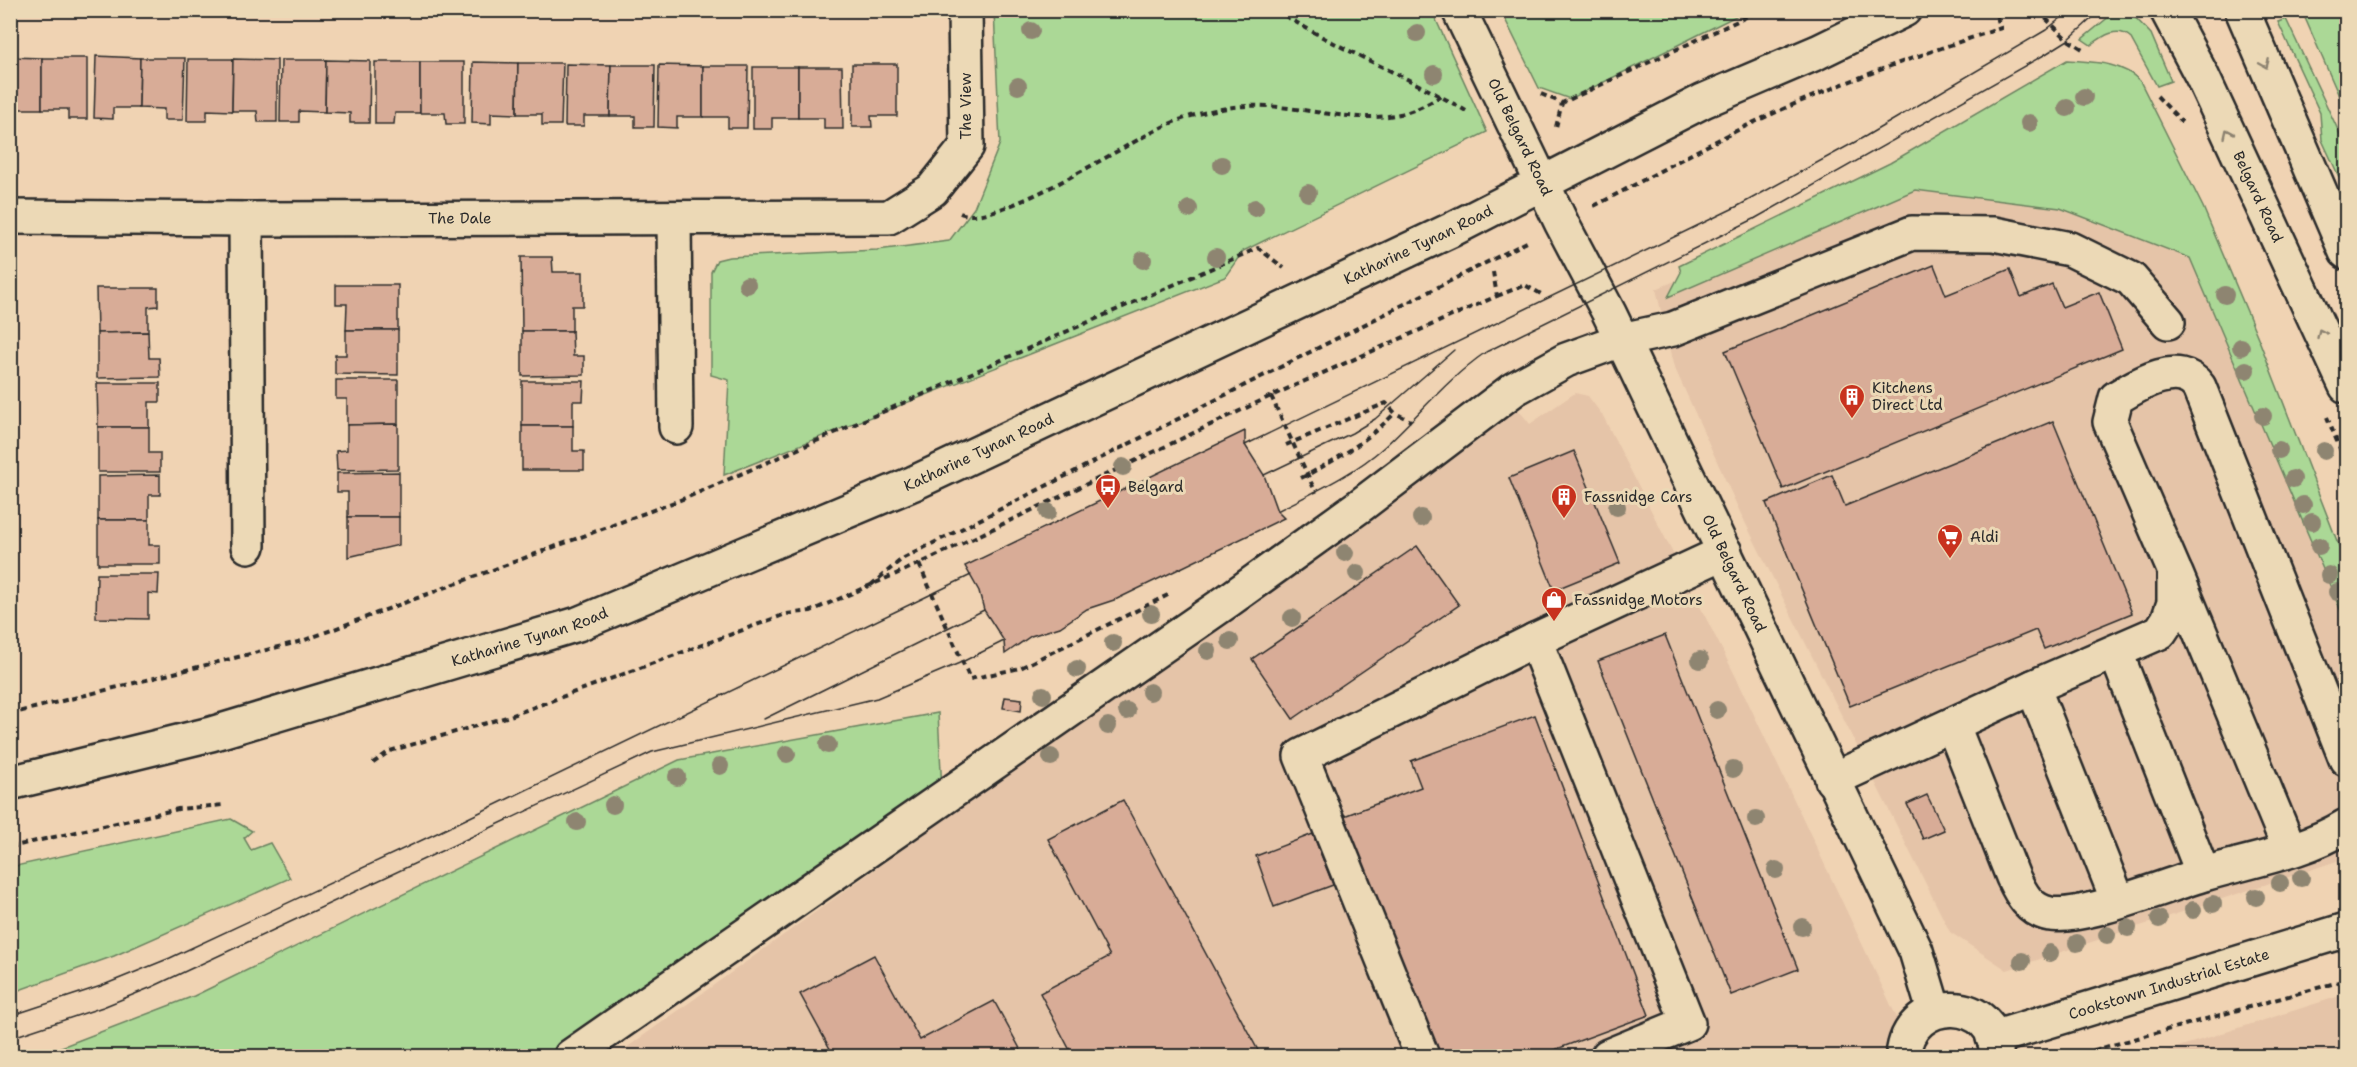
<svg xmlns="http://www.w3.org/2000/svg" width="2357" height="1067" font-family="'Shantell Sans',sans-serif">
  <style>
    .built { fill: #e5c4a8 }
    .green { fill: #abd896; stroke: #6b8260; stroke-width: 1.5 }
    .building { fill: #d8ac97; stroke: #2b2b2b; stroke-width: 1.5 }
    .lines { fill: none; stroke-linecap: round; stroke-linejoin: round }
    .minor-casing { stroke: #2b2b2b; stroke-width: 38 }
    .major-casing { stroke: #2b2b2b; stroke-width: 38 }
    .path { stroke: #2b2b2b; stroke-width: 4; stroke-dasharray: 6 4.5; stroke-linecap: butt }
    .minor { stroke: #ecd9b6; stroke-width: 33 }
    .major { stroke: #ecd9b6; stroke-width: 33 }
    .tram { stroke: #2b2b2b; stroke-width: 1.5 }
    .tree { fill: #8e8571 }
    .oneway { stroke: #8c8270 }
    .labels { text-anchor: middle; dominant-baseline: central; stroke-width: 6; stroke-linejoin: round; paint-order: stroke }
    .street-label { font-size: 15px; fill: #2b2b2b; stroke: #ecd9b6 }
    .poi-label { font-size: 15px; fill: #2b2b2b; stroke: #ecd9b6; text-anchor: start }
  </style>
  <rect width="100%" height="100%" fill="#f0d3b3"/>
  <filter id="ink" filterUnits="userSpaceOnUse"><feTurbulence type="fractalNoise" baseFrequency=".0167" numOctaves="2"/><feDisplacementMap in="SourceGraphic" scale="12" xChannelSelector="R" yChannelSelector="G"/><feConvolveMatrix kernelMatrix="1 2 1 2 8 2 1 2 1" color-interpolation-filters="sRGB"/></filter>
  <g filter="url(#ink)">
    <g class="built">
      <path d="M2121 94 2223 316 2346 624V858L2007 970 1950 932 1739 510 1673 364 1656 289Z"/>
      <path d="M1575 393 1588 396 1603 416 1738 681 1915 1056H615L1517 408 1530 424Z"/>
      <path d="M2346 994V1056H2150Z"/>
    </g>
    <g class="green">
      <path d="M994 11H1432L1487 132 1243 251 1225 277 724 475 729 380 711 375V272L717 260 729 257 877 250 949 241 974 208 1000 143Z"/>
      <path d="M1501 11H1746L1570 99 1539 88Z"/>
      <path d="M2116 11H2129L2151 34 2171 81 2157 86 2130 37C2117 26 2103 36 2091 45L2082 39Z"/>
      <path d="M2302 11H2346V112Z"/>
      <path d="M2286 19 2346 147V192L2322 140 2320 113 2278 22Z"/>
      <path d="M2067 60C2093 62 2122 62 2140 81L2203 207 2259 340 2346 564V623L2190 258 2060 208 1915 190 1668 297 1681 272 1679 266 1890 163Z"/>
      <path d="M938 713 942 791 558 1056H38L194 996 679 760Z"/>
      <path d="M231 819 252 831 244 838 251 850 270 843 290 878 114 956 11 993V867Z"/>
    </g>
    <g class="building">
      <path d="M96 56 140 58 139 108H113V119L94 118Z"/>
      <path d="M10 57 42 58V109H17L16 120 10 119Z"/>
      <path d="M42 58H87V119H68V109H42Z"/>
      <path d="M140 58H185L183 120H164V109L139 108Z"/>
      <path d="M188 59H233L232 111 207 110V121H187Z"/>
      <path d="M233 59 277 60V122H258L257 111H232Z"/>
      <path d="M281 60H326L325 112 299 111V122H280Z"/>
      <path d="M326 60 370 61 369 123H350V113L325 112Z"/>
      <path d="M375 62H420V113H395L394 124H375Z"/>
      <path d="M420 62H464V124H446L445 113H420Z"/>
      <path d="M473 62 518 63 517 114 491 113V124L472 123Z"/>
      <path d="M518 63H563L561 125H542V114H517Z"/>
      <path d="M566 64 611 65 610 116H584V126H565Z"/>
      <path d="M852 64H897V116H871L872 127H852Z"/>
      <path d="M611 65H655L654 127H635V116H610Z"/>
      <path d="M659 65 703 66V117H677V128L658 127Z"/>
      <path d="M703 66H748L747 128H728V117H703Z"/>
      <path d="M753 67H798V118H772V129H753Z"/>
      <path d="M798 67H842L843 129H824V118H798Z"/>
      <path d="M521 257H552L553 272H583V306H572V331H522Z"/>
      <path d="M1934 265 1946 295 2010 269 2021 297 2052 284 2062 307 2099 292 2122 349 1783 489 1725 351Z"/>
      <path d="M336 285H398V330H346L347 304H336Z"/>
      <path d="M96 288H158V306L148 307V332L97 333Z"/>
      <path d="M346 330H398V375L335 374V355H346Z"/>
      <path d="M522 331H572L573 356H584V375L522 376Z"/>
      <path d="M148 332 149 358H159L160 377 97 378V333Z"/>
      <path d="M336 380H398V424L347 425V399H336Z"/>
      <path d="M522 381H584L583 401H573V426H522Z"/>
      <path d="M97 383H160V402H149V427H98Z"/>
      <path d="M2053 421 2132 613 2044 649 2036 630 1850 706 1766 503 1832 475 1845 506Z"/>
      <path d="M398 424V469L337 470 336 451 347 450V425Z"/>
      <path d="M522 426H573V451H584V470H522Z"/>
      <path d="M98 427H149V453H160V472H98Z"/>
      <path d="M1245 431V445L1264 475 1277 511 1284 518 1117 599 1087 609 1060 627 1031 636 1005 654 1004 641 984 610 979 591 965 566Z"/>
      <path d="M1574 451 1620 563 1554 590 1509 478Z"/>
      <path d="M399 472V517H348V492H337V473Z"/>
      <path d="M160 475V495H149V520H98V476Z"/>
      <path d="M348 517H399V545L348 557Z"/>
      <path d="M98 520H149V545H160V564H98Z"/>
      <path d="M1417 546 1459 605 1293 719 1252 659Z"/>
      <path d="M97 574H159L158 594 148 593V619L96 618Z"/>
      <path d="M1665 635 1798 969 1731 995 1598 661Z"/>
      <path d="M1005 697 1022 699 1021 711 1003 708Z"/>
      <path d="M1535 715 1649 1015 1538 1056H1435L1344 816 1421 787 1411 761Z"/>
      <path d="M1927 795 1944 830 1923 839 1907 804Z"/>
      <path d="M1123 800 1261 1056H1073L1040 993 1110 956 1048 839Z"/>
      <path d="M1313 834 1333 885 1274 907 1256 856Z"/>
      <path d="M874 955 920 1040 994 1001 1024 1056H834L800 994Z"/>
    </g>
    <g class="lines">
      <defs>
        <g id="minor">
          <path id="s1" d="M1459 10 1562 224 1609 313 1916 951 1934 1011"/>
          <path id="s2" d="M10 217 246 219 889 217 932 190 967 146 965 10"/>
          <path d="M246 219 248 546"/>
          <path d="M674 219 676 427"/>
          <path d="M2176 574 2290 850"/>
          <path d="M2116 653 2203 874"/>
          <path d="M2033 687 2118 901"/>
          <path d="M1953 726 2013 877C2021 894 2029 910 2050 914 2084 919 2167 885 2204 874 2251 860 2304 852 2346 826"/>
          <path d="M1832 780 2033 687 2160 632 2168 620 2174 603V570L2110 422 2116 398C2139 384 2179 359 2199 387L2346 759"/>
          <path id="s3" d="M1993 1038 2346 930"/>
          <path d="M571 1056 1229 600 1361 505 1514 389 1566 360 1621 340 1673 329 1912 233 1994 234 2070 249 2131 279 2168 322"/>
          <path d="M1422 1056 1301 756 1535 640"/>
          <path d="M1608 1056 1688 1023 1535 640 1725 552"/>
          <path d="M1903 1056C1909 991 2000 997 1996 1056"/>
        </g>
        <g id="major">
          <path id="s4" d="M2167 10 2202 76 2346 386"/>
          <path d="M2242 10 2346 252"/>
          <path id="s5" d="M10 783 211 734 578 624 914 483 1451 230 1703 101 1818 52 1904 10"/>
        </g>
      </defs>
      <use href="#minor" class="minor-casing"/>
      <use href="#major" class="major-casing"/>
      <g class="path">
        <path d="M1276 10C1338 50 1405 74 1466 111"/>
        <path d="M2038 11 2068 40 2086 51"/>
        <path d="M1541 94 1562 103 1761 10"/>
        <path d="M2157 96 2182 122"/>
        <path d="M1556 127 1562 103"/>
        <path d="M1594 206C1643 181 1691 153 1740 129 1824 88 1913 57 2001 28L1994 10"/>
        <path d="M960 213C999 230 1135 135 1179 120 1199 113 1225 107 1246 106 1296 103 1350 125 1400 114 1415 111 1428 104 1441 96"/>
        <path d="M1497 296 1525 285 1541 294"/>
        <path d="M1271 396 1316 493"/>
        <path d="M2327 417 2346 463"/>
        <path d="M1286 445 1386 403 1395 413 1411 421"/>
        <path d="M1301 478C1337 460 1367 441 1395 413"/>
        <path d="M919 564 970 679 1020 668 1170 594"/>
        <path d="M871 585 902 559 1529 241"/>
        <path d="M10 714 302 641 688 497 1258 248 1284 268"/>
        <path d="M373 763 390 751 510 716 786 614 811 611 919 564 1271 396 1497 296 1493 272"/>
        <path d="M10 847 178 809 223 805"/>
        <path d="M2073 1056 2346 980"/>
      </g>
      <use href="#minor" class="minor"/>
      <use href="#major" class="major"/>
      <g class="tram">
        <path d="M1245 445 1738 206 1866 136 2046 30 2071 10"/>
        <path d="M1264 475 1352 433 1375 419 1454 350"/>
        <path d="M1277 511C1314 492 1353 475 1384 447 1419 415 1447 379 1486 352L1754 219 2044 55 2068 40 2101 10"/>
        <path d="M764 719 984 610"/>
        <path d="M10 1016 101 986 170 958 435 834 971 575"/>
        <path d="M10 1038 103 1007 152 987 652 752 877 698 962 662 1004 641"/>
      </g>
    </g>
    <g class="tree">
      <circle cx="1031" cy="31" r="9"/>
      <circle cx="1417" cy="33" r="9"/>
      <circle cx="1434" cy="74" r="9"/>
      <circle cx="1018" cy="86" r="9"/>
      <circle cx="2084" cy="97" r="9"/>
      <circle cx="2067" cy="108" r="9"/>
      <circle cx="2029" cy="123" r="9"/>
      <circle cx="1222" cy="165" r="9"/>
      <circle cx="1308" cy="193" r="9"/>
      <circle cx="1255" cy="208" r="9"/>
      <circle cx="1189" cy="209" r="9"/>
      <circle cx="1216" cy="257" r="9"/>
      <circle cx="1143" cy="260" r="9"/>
      <circle cx="747" cy="285" r="9"/>
      <circle cx="2225" cy="295" r="9"/>
      <circle cx="2241" cy="347" r="9"/>
      <circle cx="2246" cy="370" r="9"/>
      <circle cx="2263" cy="416" r="9"/>
      <circle cx="2279" cy="450" r="9"/>
      <circle cx="2324" cy="451" r="9"/>
      <circle cx="1123" cy="467" r="9"/>
      <circle cx="2293" cy="479" r="9"/>
      <circle cx="2303" cy="505" r="9"/>
      <circle cx="1617" cy="507" r="9"/>
      <circle cx="1048" cy="512" r="9"/>
      <circle cx="1421" cy="518" r="9"/>
      <circle cx="2312" cy="522" r="9"/>
      <circle cx="2319" cy="546" r="9"/>
      <circle cx="1345" cy="553" r="9"/>
      <circle cx="1357" cy="573" r="9"/>
      <circle cx="2329" cy="575" r="9"/>
      <circle cx="2337" cy="592" r="9"/>
      <circle cx="1151" cy="614" r="9"/>
      <circle cx="1292" cy="618" r="9"/>
      <circle cx="1230" cy="641" r="9"/>
      <circle cx="1113" cy="643" r="9"/>
      <circle cx="1208" cy="651" r="9"/>
      <circle cx="1700" cy="660" r="9"/>
      <circle cx="1077" cy="669" r="9"/>
      <circle cx="1150" cy="692" r="9"/>
      <circle cx="1043" cy="695" r="9"/>
      <circle cx="1717" cy="710" r="9"/>
      <circle cx="1127" cy="711" r="9"/>
      <circle cx="1108" cy="726" r="9"/>
      <circle cx="828" cy="745" r="9"/>
      <circle cx="787" cy="754" r="9"/>
      <circle cx="1051" cy="757" r="9"/>
      <circle cx="720" cy="766" r="9"/>
      <circle cx="1733" cy="769" r="9"/>
      <circle cx="677" cy="777" r="9"/>
      <circle cx="613" cy="805" r="9"/>
      <circle cx="1756" cy="819" r="9"/>
      <circle cx="577" cy="822" r="9"/>
      <circle cx="1776" cy="870" r="9"/>
      <circle cx="2301" cy="878" r="9"/>
      <circle cx="2280" cy="883" r="9"/>
      <circle cx="2256" cy="897" r="9"/>
      <circle cx="2213" cy="904" r="9"/>
      <circle cx="2193" cy="910" r="9"/>
      <circle cx="2159" cy="919" r="9"/>
      <circle cx="1802" cy="927" r="9"/>
      <circle cx="2128" cy="928" r="9"/>
      <circle cx="2107" cy="935" r="9"/>
      <circle cx="2077" cy="943" r="9"/>
      <circle cx="2050" cy="953" r="9"/>
      <circle cx="2022" cy="961" r="9"/>
    </g>
    <defs><path id="oneway-chevron" d="M-2-3.5L2.5 0L-2 3.5" fill="none" stroke-width="1.6" stroke-linecap="round" stroke-linejoin="round" transform="scale(1.5)"/></defs>
    <g class="oneway">
      <use href="#oneway-chevron" transform="translate(2265 64) rotate(67)"/>
      <use href="#oneway-chevron" transform="translate(2228 133) rotate(-115)"/>
      <use href="#oneway-chevron" transform="translate(2321 333) rotate(-115)"/>
    </g>
  </g>
  <defs>
    <symbol id="building-pin" viewBox="-11 -11 22 30"><path d="M0 17L-7.5 6A9.5 9.5 0 1 1 7.5 6Z" fill="#c8321e" stroke="#ecd9b6"/><path d="M-4-6H4V6H1V3H-1V6H-4ZM-2.5-4.3h1.7v1.8h-1.7ZM.8-4.3h1.7v1.8H.8ZM-2.5-1h1.7V.8h-1.7ZM.8-1h1.7V.8H.8Z" fill="#fff"/></symbol>
    <symbol id="bus-pin" viewBox="-11 -11 22 30"><path d="M0 17L-7.5 6A9.5 9.5 0 1 1 7.5 6Z" fill="#c8321e" stroke="#ecd9b6"/><path d="M-5-6H5V4H4V6H2V4H-2V6H-4V4H-5ZM-3.5-4V0h7V-4ZM-3.5 1.2v1.5H-2V1.2ZM2 1.2v1.5H3.5V1.2Z" fill="#fff"/></symbol>
    <symbol id="supermarket-pin" viewBox="-11 -11 22 30"><path d="M0 17L-7.5 6A9.5 9.5 0 1 1 7.5 6Z" fill="#c8321e" stroke="#ecd9b6"/><path d="M-6-5.5h2.5l.6 2H6L4.5 2H-2.5L-4.4-4H-6ZM-1.5 3.2a1.3 1.3 0 1 0 .1 0ZM3 3.2a1.3 1.3 0 1 0 .1 0Z" fill="#fff"/></symbol>
    <symbol id="shop-pin" viewBox="-11 -11 22 30"><path d="M0 17L-7.5 6A9.5 9.5 0 1 1 7.5 6Z" fill="#c8321e" stroke="#ecd9b6"/><path d="M-5-2.5h2.3a2.7 3.5 0 0 1 5.4 0H5L5.5 6h-11ZM-1.5-2.5h3a1.5 2.3 0 0 0-3 0Z" fill="#fff"/></symbol>
  </defs>
  <g fill-rule="evenodd">
    <use href="#building-pin" x="1837" y="382" width="30" height="40"/>
    <use href="#bus-pin" x="1093" y="472" width="30" height="40"/>
    <use href="#building-pin" x="1549" y="482" width="30" height="40"/>
    <use href="#supermarket-pin" x="1935" y="522" width="30" height="40"/>
    <use href="#shop-pin" x="1539" y="585" width="30" height="40"/>
  </g>
  <g class="labels">
    <g class="street-label">
      <text transform="translate(966 106) rotate(-90)">The View</text>
      <text stroke="none"><textPath href="#s1" startOffset="141">Old Belgard Road</textPath></text>
      <text stroke="none"><textPath href="#s4" startOffset="208">Belgard Road</textPath></text>
      <text stroke="none"><textPath href="#s2" startOffset="450">The Dale</textPath></text>
      <text stroke="none"><textPath href="#s5" startOffset="1512">Katharine Tynan Road</textPath></text>
      <text stroke="none"><textPath href="#s5" startOffset="1026">Katharine Tynan Road</textPath></text>
      <text stroke="none"><textPath href="#s1" startOffset="627">Old Belgard Road</textPath></text>
      <text stroke="none"><textPath href="#s5" startOffset="540">Katharine Tynan Road</textPath></text>
      <text stroke="none"><textPath href="#s3" startOffset="184">Cookstown Industrial Estate</textPath></text>
    </g>
    <g class="poi-label">
      <text x="1872" y="388">Kitchens<tspan x="1872" dy="17">Direct Ltd</tspan></text>
      <text x="1128" y="487">Belgard</text>
      <text x="1584" y="497">Fassnidge Cars</text>
      <text x="1970" y="537">Aldi</text>
      <text x="1574" y="600">Fassnidge Motors</text>
    </g>
  </g>
  <rect width="2357" height="1067" fill="none" stroke="#ecd9b6" stroke-width="36"/>
  <rect x="18" y="18" width="2321" height="1031" fill="none" stroke="#2b2b2b" stroke-width="2" filter="url(#ink)"/>
</svg>
